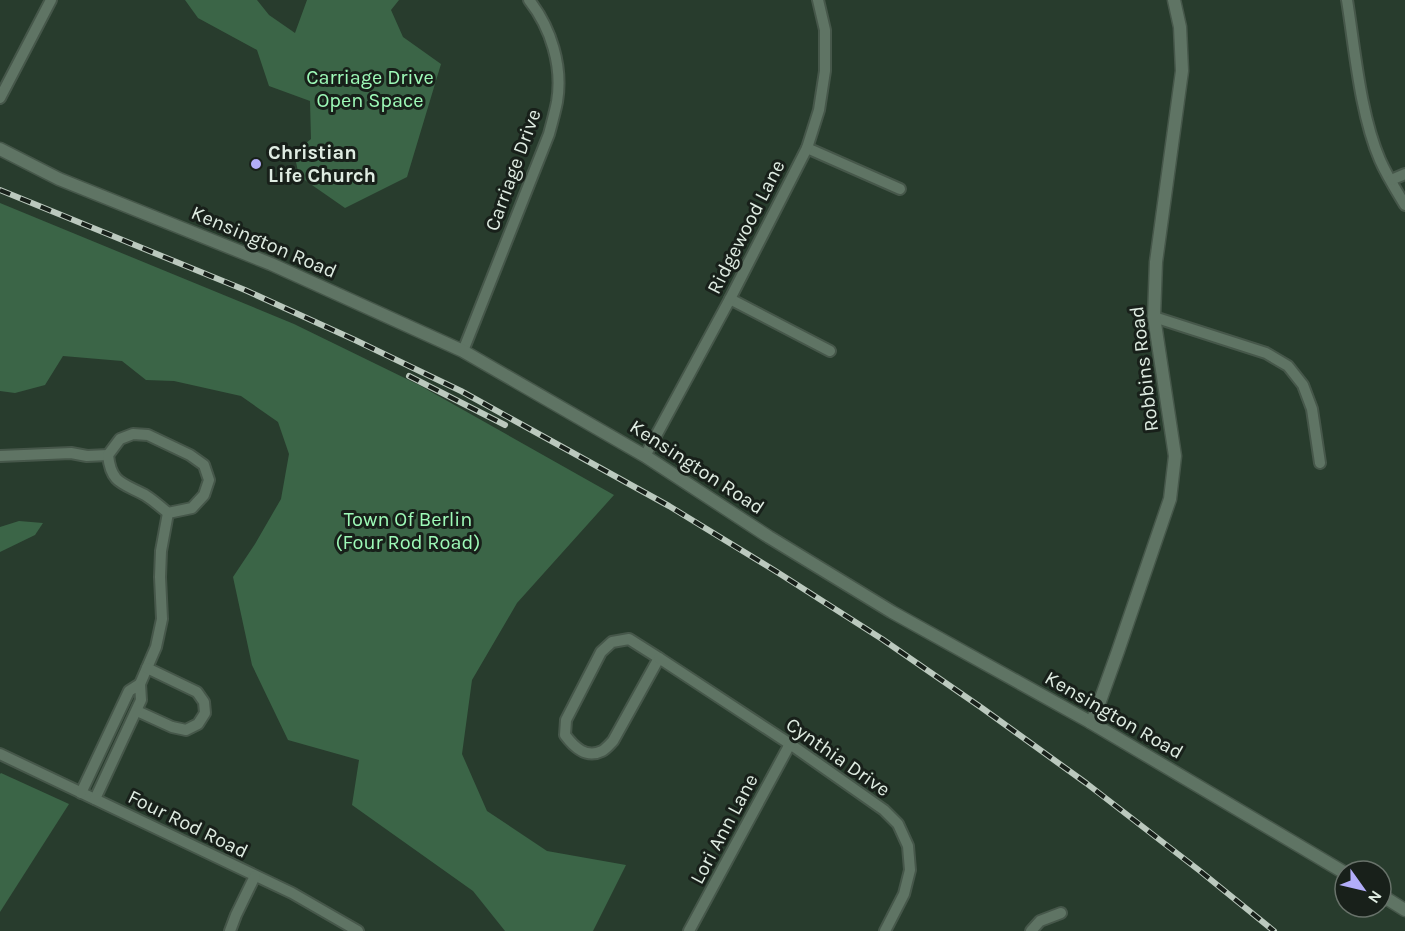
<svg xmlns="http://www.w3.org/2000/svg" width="1405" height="931" font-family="Karla,sans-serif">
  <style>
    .green { fill: #3b6547 }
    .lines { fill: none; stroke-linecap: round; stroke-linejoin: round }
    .minor-casing { stroke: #46574a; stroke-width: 14 }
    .tertiary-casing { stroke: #46574a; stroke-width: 15 }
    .minor { stroke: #5f7464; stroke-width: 10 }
    .tertiary { stroke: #5f7464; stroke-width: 12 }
    .rail-casing { stroke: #bbc9be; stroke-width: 6 }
    .rail { stroke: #18201a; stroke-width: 4; stroke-dasharray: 11; stroke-linecap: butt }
    .poi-dot { fill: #b2adf9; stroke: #18201a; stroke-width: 2 }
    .labels { text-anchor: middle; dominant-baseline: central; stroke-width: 6; stroke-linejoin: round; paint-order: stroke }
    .park-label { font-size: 20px; fill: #9efab8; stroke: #18201a }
    .poi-label { font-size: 20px; font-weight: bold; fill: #dfece2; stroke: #18201a; text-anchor: start }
    .street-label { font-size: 20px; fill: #dfece2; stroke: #18201a }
  </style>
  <rect width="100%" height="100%" fill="#283c2d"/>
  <g class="green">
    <path d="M185 0H257L269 15 295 33 307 0H399L391 10 403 37 441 64 407 177 345 208 299 176 294 153 311 139 310 101 269 86 257 50 198 18Z"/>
    <path d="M0 203 294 324 419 385 614 495 517 603 472 680 462 754 487 811 547 851 626 865 593 931H505L473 891 352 805 359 760 288 740 252 665 233 577 255 544 281 499 289 454 278 422 241 396 174 381 146 380 122 361 63 356 45 385 15 393 0 391Z"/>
    <path d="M19 521 43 523 35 535 0 552V527Z"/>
    <path d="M1 773 69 804 0 912V774Z"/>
  </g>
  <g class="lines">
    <defs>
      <g id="minor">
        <path d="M1347 0C1355 50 1360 114 1380 160 1387 176 1396 190 1405 205"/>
        <path d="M0 98 51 0"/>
        <path d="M807 148 900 189"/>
        <path d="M1391 180 1405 174"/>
        <path d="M730 299 830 351"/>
        <path d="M1154 317 1266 353 1288 366 1303 385 1312 409 1320 463"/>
        <path d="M463 351 549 134C552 123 555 112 557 102 563 66 551 28 529 0"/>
        <path d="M0 456 71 453 87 456 108 455"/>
        <path d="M645 456 730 299 807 148 819 110 825 71V30L818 0"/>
        <path d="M629 639 659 658 613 741C610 744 606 749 602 751 586 759 574 747 565 735L566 720 601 652 612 642Z"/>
        <path d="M659 658 790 744 884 810 898 824 908 846 910 870 904 894 885 931"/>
        <path d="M140 684 156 647 162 619 160 577 161 551 168 513 192 508 204 495 209 480 204 465 190 455 148 435 133 434 120 439 108 455C111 484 123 483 145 495 153 500 161 507 168 513"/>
        <path d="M137 711 172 727 186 730 198 724 205 713 204 702 197 692 147 668"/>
        <path d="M0 754 292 893 358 931"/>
        <path d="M81 793 129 691 140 684 141 700 95 799"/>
        <path d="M230 931 236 915 255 876"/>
        <path d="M689 931 790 744"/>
        <path d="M1031 931 1040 921 1061 913"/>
      </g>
      <g id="tertiary">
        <path d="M0 149 59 179 271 264 463 351 645 456 769 537 892 612 1090 722 1345 873"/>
        <path d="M1090 722 1095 715 1118 651 1170 499 1175 456 1154 317 1156 262 1182 71 1180 27 1174 0"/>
        <path d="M1381 895 1405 910"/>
      </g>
    </defs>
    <use href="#minor" class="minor-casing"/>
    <use href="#tertiary" class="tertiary-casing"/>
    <use href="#minor" class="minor"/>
    <use href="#tertiary" class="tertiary"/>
    <defs>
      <g id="rail">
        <path d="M0 190 245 290 355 340 461 391 669 506 777 572 882 639 982 708 1086 783 1200 871 1274 931"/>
        <path d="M409 376 505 425"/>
      </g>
    </defs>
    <use href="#rail" class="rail-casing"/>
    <use href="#rail" class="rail"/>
  </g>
  <circle class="poi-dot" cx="256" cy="164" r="6"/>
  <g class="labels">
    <g class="park-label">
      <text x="370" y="77">Carriage Drive<tspan x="370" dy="23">Open Space</tspan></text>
      <text x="408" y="519">Town Of Berlin<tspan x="408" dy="23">(Four Rod Road)</tspan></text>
    </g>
    <g class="poi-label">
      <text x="268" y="152">Christian<tspan x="268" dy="23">Life Church</tspan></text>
    </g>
    <g class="street-label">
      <text transform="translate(513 170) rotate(-70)">Carriage Drive</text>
      <text transform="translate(746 227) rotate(-63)">Ridgewood Lane</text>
      <text transform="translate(264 242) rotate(23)">Kensington Road</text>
      <text transform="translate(1144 369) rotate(-97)">Robbins Road</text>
      <text transform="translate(697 467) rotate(33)">Kensington Road</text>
      <text transform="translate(1114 715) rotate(30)">Kensington Road</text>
      <text transform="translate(838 757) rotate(35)">Cynthia Drive</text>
      <text transform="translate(188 824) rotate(26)">Four Rod Road</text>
      <text transform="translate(724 829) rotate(-62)">Lori Ann Lane</text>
    </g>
  </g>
  <g transform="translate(1363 889) rotate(124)"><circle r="28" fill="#18201a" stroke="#68726a" stroke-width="1.5"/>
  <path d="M0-4.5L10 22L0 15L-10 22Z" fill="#b2adf9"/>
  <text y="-9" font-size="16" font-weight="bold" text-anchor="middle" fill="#dfece2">N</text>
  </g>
</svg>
